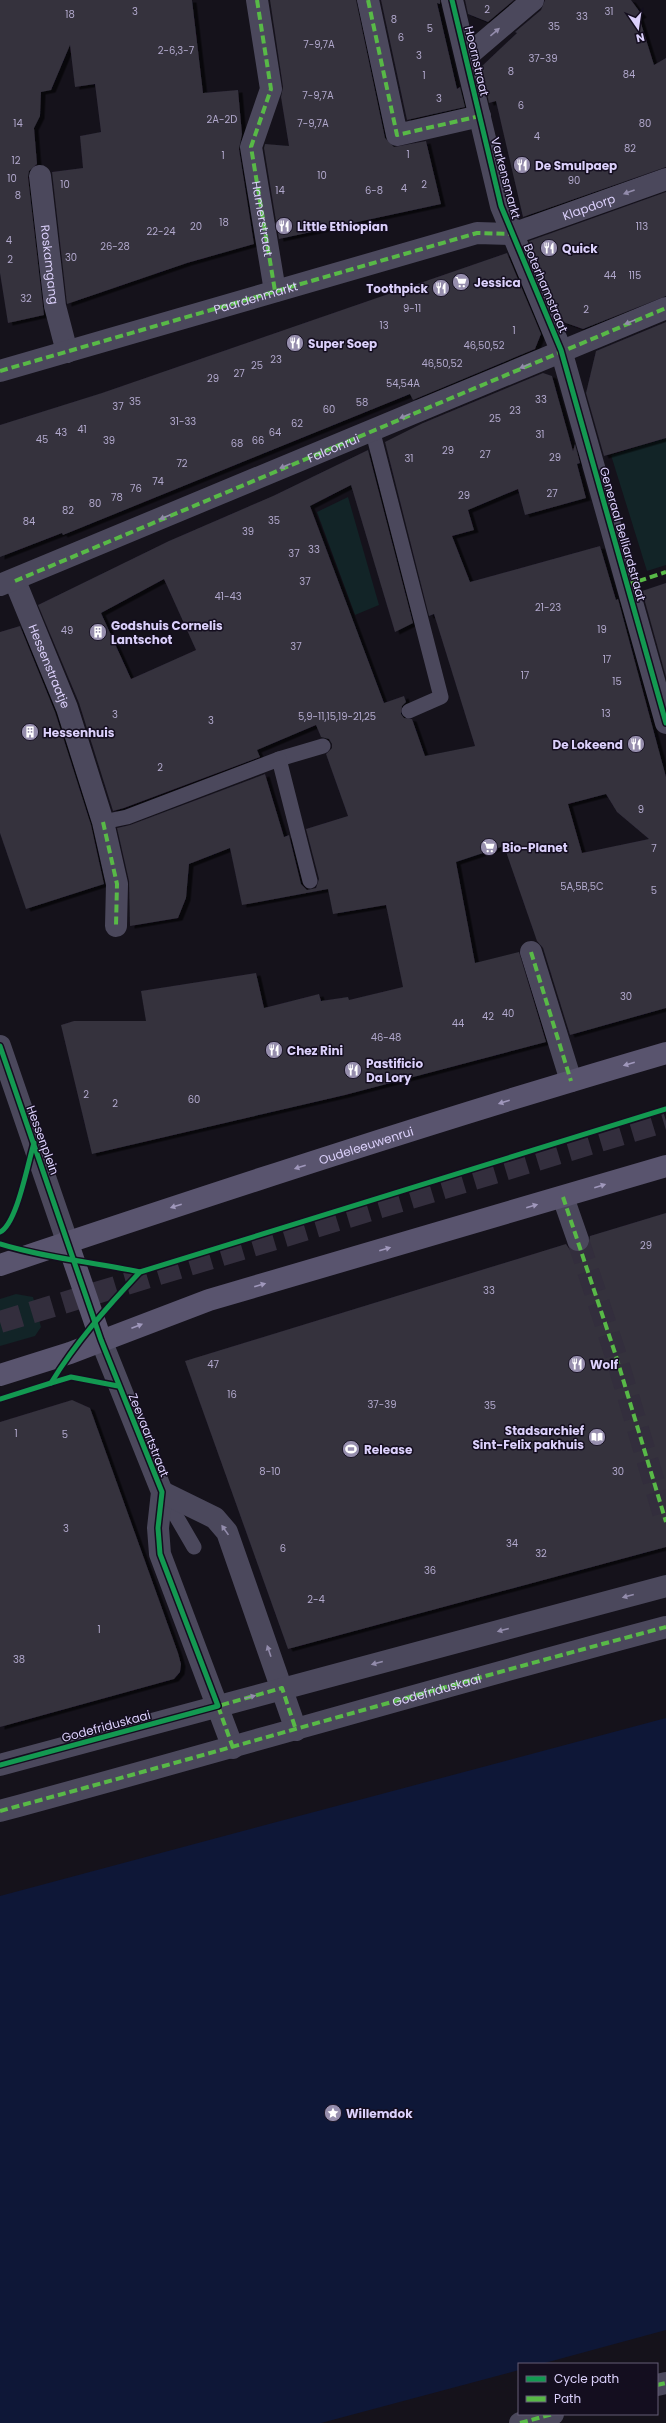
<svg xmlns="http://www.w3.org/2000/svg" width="666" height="2423" font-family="Poppins,sans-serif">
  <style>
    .green { fill: #122427 }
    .water { fill: #0e1737 }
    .building { fill: #34303e; fill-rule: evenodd; filter: url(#shadow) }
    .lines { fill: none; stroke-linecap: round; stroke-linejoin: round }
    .street-tunnel { stroke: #332e3d; stroke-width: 22; stroke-dasharray: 22 11; stroke-linecap: butt }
    .secondary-tunnel { stroke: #332e3d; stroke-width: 22; stroke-dasharray: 22 11; stroke-linecap: butt }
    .lane { stroke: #4b485c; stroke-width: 15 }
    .street { stroke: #4b485c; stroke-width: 22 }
    .secondary { stroke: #59546e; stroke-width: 22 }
    .quiet { stroke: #58b947; stroke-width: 4; stroke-dasharray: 8 4; stroke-linecap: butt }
    .cycleway-casing { stroke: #140e1f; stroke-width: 8 }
    .cycleway { stroke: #139951; stroke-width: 5 }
    .oneway { fill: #938cac }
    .oneway2 { fill: #a098bc }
    .labels { text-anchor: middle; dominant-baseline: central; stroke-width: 3; stroke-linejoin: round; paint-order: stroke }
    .number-label { font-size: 10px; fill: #b1a8cc }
    .street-label { font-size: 12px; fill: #dbd0fb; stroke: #140e1f }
    .poi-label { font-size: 12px; font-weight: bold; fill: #dbd0fb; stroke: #140e1f; text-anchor: start }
  </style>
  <defs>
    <filter id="shadow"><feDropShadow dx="4.5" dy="2.5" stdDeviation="0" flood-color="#0009"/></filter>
  </defs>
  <rect width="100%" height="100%" fill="#15121b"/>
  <g class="green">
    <path d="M666 438V565L647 571 611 455Z"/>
    <path d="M348 497 379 605 355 615 317 512Z"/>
    <path d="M16 1294 33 1297 41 1327 35 1336 0 1346V1299Z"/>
  </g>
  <path class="water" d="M666 1718V2330L541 2364H519V2370L321 2423H0V1896Z"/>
  <g class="building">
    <path d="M0 0H192L203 93 238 90 242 134 239 149 254 244 187 263 67 304 52 172 83 168 80 136 101 132 95 84 75 87 70 45 51 90 41 92 40 116 34 128 37 164 29 171 28 177 44 315 8 323 0 273Z"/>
    <path d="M270 0H356L385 138 394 147 426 141 441 204 279 239 264 148 265 144 289 146 281 97 283 87Z"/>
    <path d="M381 0H440V4L437 3 457 89 460 87 465 107 407 120Z"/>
    <path d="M465 0H514L488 22 468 14Z"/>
    <path d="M545 0H631L642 15 639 17 654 65 666 58V167L523 217 496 101 489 103 481 67 517 33 515 32 541 10Z"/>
    <path d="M666 192V296L583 329 563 322 529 241Z"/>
    <path d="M507 253 541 334 535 349 413 400 410 394 63 535 62 533 0 557V425L102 393Z"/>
    <path d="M666 322V438L604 456 586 393 596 351Z"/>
    <path d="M543 373 552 376 573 451 575 444 580 463 577 464 586 498 525 515 518 489 468 510 474 530 452 536 470 582 600 546 616 600 618 599 666 777V1008L570 1035 543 948 537 941 504 846 456 862 475 963 519 952 546 1042 345 1095 92 1154 61 1025 74 1021H146L141 991 256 973 264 1008 319 994 321 1001 348 997 349 1000 403 987 386 905 333 914 328 889 242 905 230 848 189 864 186 898 178 918 130 926 129 881 117 828 130 825 265 774 284 837 289 835 301 884 307 890 316 888 319 879 306 829 348 816 326 754 332 748V744L329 739 321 737 316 725 257 750 260 757 124 808 113 811 79 703 38 605 169 541 273 496 368 450 413 623 395 632 351 485 310 506 384 703 404 696 406 702 402 706 401 714 404 718 412 719 425 756 475 746 434 614 429 616 385 442 423 423ZM164 579 196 650 131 679 101 613ZM606 794 617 812 649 839 582 853 568 804Z"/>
    <path d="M666 583V677L642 591Z"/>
    <path d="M20 626 55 712 91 825 104 884 26 909 0 833V632Z"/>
    <path d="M666 1213V1547L288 1649 185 1361 566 1244 570 1250 582 1252 588 1248 590 1236Z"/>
    <path d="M72 1400 90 1408 178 1653 181 1664 180 1672 174 1679 0 1727V1422Z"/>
  </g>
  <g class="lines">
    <path class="street-tunnel" d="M578 1240 616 1356 666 1522"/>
    <path class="secondary-tunnel" d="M0 1322 666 1121"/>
    <g class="lane">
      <path d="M372 429 441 697 409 711"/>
      <path d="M279 759 323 746"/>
      <path d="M103 822 127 817 279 759 310 881"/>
      <path d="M162 1492 194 1547"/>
    </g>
    <g class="street">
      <path id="s1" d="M257 0 271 89 251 147 275 291"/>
      <path d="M368 0 397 135 480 116"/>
      <path d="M452 0 501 206 561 350 666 723"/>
      <path d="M466 57 533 0"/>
      <path id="s2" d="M40 176 55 306 67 352"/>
      <path id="s3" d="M0 371 477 233 512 234 666 179"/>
      <path id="s4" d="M15 581 67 708 103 822 117 884 116 926"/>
      <path d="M0 585 666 308"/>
      <path d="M531 952 571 1081"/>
      <path d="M0 1046 67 1241"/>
      <path d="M563 1197 578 1240"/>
      <path d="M101 1340 162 1492 158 1528 160 1554 233 1748"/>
      <path d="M162 1492 215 1518 227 1532 296 1730"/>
      <path d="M0 1765 666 1586"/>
      <path d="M0 1811C222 1751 443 1686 666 1627"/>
      <path d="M657 2385 666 2383"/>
      <path d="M520 2423 553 2414"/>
    </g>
    <g class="secondary">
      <path d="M67 1241 101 1340"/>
      <path id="s5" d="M0 1265C221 1191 443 1118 666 1053"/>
      <path d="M0 1375 70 1353 209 1300 666 1166"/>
    </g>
    <g class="quiet">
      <path d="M257 0 271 89 251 147 275 291"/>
      <path d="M368 0 397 135 480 116 479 113"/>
      <path d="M0 371 477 233 512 234"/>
      <path id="s6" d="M15 581 666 308"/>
      <path d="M627 585 666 572"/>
      <path d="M103 822 117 884 116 926"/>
      <path d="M531 952 571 1081"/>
      <path d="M563 1197 616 1356 666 1522"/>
      <path d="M233 1748 218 1706 282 1688 296 1730"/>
      <path id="s7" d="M0 1811C222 1751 443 1686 666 1627"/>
      <path d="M657 2385 666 2383"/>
      <path d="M520 2423 553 2414"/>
    </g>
    <defs>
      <g id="cycleway">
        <path d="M452 0 501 206 561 350 666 723"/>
        <path d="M0 1046 101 1340 162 1492 158 1528 160 1554 218 1706 0 1765"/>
        <path d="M0 1232C17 1224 28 1162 34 1143"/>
        <path d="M0 1244C45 1258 93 1262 140 1272"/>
        <path d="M51 1383 71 1377 118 1386"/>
        <path d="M0 1399 51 1383C76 1342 107 1307 140 1272L666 1109"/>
      </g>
    </defs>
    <use href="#cycleway" class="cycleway-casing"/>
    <use href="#cycleway" class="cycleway"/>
  </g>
  <defs><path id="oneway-solid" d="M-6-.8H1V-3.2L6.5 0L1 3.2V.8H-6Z"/></defs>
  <g class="oneway">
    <use href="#oneway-solid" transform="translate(495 32) rotate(-40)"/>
    <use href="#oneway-solid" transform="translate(629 192) rotate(160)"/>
    <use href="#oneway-solid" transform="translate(630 322) rotate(158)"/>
    <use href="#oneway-solid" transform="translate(525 366) rotate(157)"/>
    <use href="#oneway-solid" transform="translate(405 416) rotate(157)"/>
    <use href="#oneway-solid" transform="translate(285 466) rotate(157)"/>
    <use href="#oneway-solid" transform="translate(165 517) rotate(157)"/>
    <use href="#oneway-solid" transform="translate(225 1530) rotate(-125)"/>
    <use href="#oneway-solid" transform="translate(628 1596) rotate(165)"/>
    <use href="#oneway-solid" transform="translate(503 1630) rotate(165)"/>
    <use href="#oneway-solid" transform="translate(269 1651) rotate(-109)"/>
    <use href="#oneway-solid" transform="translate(377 1663) rotate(165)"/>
    <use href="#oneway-solid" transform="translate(250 1697) rotate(-15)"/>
  </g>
  <g class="oneway2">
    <use href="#oneway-solid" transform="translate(629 1064) rotate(164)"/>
    <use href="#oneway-solid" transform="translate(504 1102) rotate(162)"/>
    <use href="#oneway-solid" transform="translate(300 1167) rotate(162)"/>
    <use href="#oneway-solid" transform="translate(600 1186) rotate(-17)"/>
    <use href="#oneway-solid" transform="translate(176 1206) rotate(163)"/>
    <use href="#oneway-solid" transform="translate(532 1206) rotate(-16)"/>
    <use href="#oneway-solid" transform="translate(385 1249) rotate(-16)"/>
    <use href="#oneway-solid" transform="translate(260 1285) rotate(-16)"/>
    <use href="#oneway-solid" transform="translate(137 1326) rotate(-21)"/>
  </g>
  <defs>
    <symbol id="restaurant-disc" viewBox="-11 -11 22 22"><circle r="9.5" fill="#968ead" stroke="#140e1f"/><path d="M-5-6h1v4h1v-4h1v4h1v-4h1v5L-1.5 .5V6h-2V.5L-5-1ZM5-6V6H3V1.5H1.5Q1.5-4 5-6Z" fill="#fff"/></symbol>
    <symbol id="supermarket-disc" viewBox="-11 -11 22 22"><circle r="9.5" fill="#968ead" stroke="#140e1f"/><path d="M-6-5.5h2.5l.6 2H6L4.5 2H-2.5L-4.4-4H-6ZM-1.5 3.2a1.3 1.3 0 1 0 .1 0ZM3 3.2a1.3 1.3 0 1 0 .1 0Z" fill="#fff"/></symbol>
    <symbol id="building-disc" viewBox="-11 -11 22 22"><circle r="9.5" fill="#968ead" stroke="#140e1f"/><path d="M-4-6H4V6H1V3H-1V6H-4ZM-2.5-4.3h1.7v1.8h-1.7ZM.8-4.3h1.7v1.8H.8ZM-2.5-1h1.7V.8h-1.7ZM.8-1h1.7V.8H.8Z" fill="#fff"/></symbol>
    <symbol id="library-disc" viewBox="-11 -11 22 22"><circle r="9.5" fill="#968ead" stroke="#140e1f"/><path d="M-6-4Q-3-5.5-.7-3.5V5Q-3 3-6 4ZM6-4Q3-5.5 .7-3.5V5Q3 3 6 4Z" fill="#fff"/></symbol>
    <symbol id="stadium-disc" viewBox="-11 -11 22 22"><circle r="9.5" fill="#968ead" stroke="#140e1f"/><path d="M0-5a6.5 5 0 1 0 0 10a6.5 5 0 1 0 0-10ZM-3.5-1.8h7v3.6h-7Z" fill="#fff"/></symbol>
    <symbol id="sight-disc" viewBox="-11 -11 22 22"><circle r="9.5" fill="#968ead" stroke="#140e1f"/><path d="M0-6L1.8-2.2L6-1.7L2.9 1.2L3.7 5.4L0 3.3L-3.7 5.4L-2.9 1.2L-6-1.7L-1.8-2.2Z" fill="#fff"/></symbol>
  </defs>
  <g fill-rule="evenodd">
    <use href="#restaurant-disc" x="512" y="155" width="20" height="20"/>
    <use href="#restaurant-disc" x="274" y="216" width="20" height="20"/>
    <use href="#restaurant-disc" x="539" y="238" width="20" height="20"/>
    <use href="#supermarket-disc" x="451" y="272" width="20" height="20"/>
    <use href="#restaurant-disc" x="431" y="278" width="20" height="20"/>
    <use href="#restaurant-disc" x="285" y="333" width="20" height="20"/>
    <use href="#building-disc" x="88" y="622" width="20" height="20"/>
    <use href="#building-disc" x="20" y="722" width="20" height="20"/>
    <use href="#restaurant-disc" x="626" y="734" width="20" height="20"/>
    <use href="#supermarket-disc" x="479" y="837" width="20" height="20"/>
    <use href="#restaurant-disc" x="264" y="1040" width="20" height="20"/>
    <use href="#restaurant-disc" x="343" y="1060" width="20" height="20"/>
    <use href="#restaurant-disc" x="567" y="1354" width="20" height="20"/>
    <use href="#library-disc" x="587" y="1427" width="20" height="20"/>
    <use href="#stadium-disc" x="341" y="1439" width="20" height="20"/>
    <use href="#sight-disc" x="323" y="2103" width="20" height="20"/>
  </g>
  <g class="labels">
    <g class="number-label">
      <text x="487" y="9">2</text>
      <text x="135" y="11">3</text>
      <text x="609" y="11">31</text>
      <text x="70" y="14">18</text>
      <text x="582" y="16">33</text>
      <text x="394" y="19">8</text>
      <text x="554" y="26">35</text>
      <text x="430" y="28">5</text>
      <text x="401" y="37">6</text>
      <text x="319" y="44">7-9,7A</text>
      <text x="176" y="50">2-6,3-7</text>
      <text x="419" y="55">3</text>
      <text x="543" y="58">37-39</text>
      <text x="511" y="71">8</text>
      <text x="629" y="74">84</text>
      <text x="424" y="75">1</text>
      <text x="318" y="95">7-9,7A</text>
      <text x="439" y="98">3</text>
      <text x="521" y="105">6</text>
      <text x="222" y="119">2A-2D</text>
      <text x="18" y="123">14</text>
      <text x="313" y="123">7-9,7A</text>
      <text x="645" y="123">80</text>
      <text x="537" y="136">4</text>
      <text x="630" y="148">82</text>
      <text x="408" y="154">1</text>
      <text x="223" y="155">1</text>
      <text x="16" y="160">12</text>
      <text x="322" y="175">10</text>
      <text x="12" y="178">10</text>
      <text x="574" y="180">90</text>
      <text x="65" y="184">10</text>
      <text x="424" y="184">2</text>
      <text x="404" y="188">4</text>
      <text x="280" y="190">14</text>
      <text x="374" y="190">6-8</text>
      <text x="18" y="195">8</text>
      <text x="224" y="222">18</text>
      <text x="196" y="226">20</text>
      <text x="642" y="226">113</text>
      <text x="161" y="231">22-24</text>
      <text x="9" y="240">4</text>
      <text x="115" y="246">26-28</text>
      <text x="71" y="257">30</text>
      <text x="10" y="259">2</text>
      <text x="610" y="275">44</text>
      <text x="635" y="275">115</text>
      <text x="26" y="298">32</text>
      <text x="412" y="308">9-11</text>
      <text x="586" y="309">2</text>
      <text x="384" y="325">13</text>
      <text x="514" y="330">1</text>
      <text x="484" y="345">46,50,52</text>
      <text x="276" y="359">23</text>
      <text x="442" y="363">46,50,52</text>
      <text x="257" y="365">25</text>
      <text x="239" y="373">27</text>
      <text x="213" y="378">29</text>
      <text x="403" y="383">54,54A</text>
      <text x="541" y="399">33</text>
      <text x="135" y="401">35</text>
      <text x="362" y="402">58</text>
      <text x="118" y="406">37</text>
      <text x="329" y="409">60</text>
      <text x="515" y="410">23</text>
      <text x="495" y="418">25</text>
      <text x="183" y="421">31-33</text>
      <text x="297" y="423">62</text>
      <text x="82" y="429">41</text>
      <text x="61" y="432">43</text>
      <text x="275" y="432">64</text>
      <text x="540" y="434">31</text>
      <text x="42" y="439">45</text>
      <text x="109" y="440">39</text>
      <text x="258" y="440">66</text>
      <text x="237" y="443">68</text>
      <text x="448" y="450">29</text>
      <text x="485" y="454">27</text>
      <text x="555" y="457">29</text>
      <text x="409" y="458">31</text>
      <text x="182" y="463">72</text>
      <text x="158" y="481">74</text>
      <text x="136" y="488">76</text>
      <text x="552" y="493">27</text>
      <text x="464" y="495">29</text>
      <text x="117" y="497">78</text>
      <text x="95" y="503">80</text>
      <text x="68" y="510">82</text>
      <text x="274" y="520">35</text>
      <text x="29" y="521">84</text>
      <text x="248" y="531">39</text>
      <text x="314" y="549">33</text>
      <text x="294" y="553">37</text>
      <text x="305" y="581">37</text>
      <text x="228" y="596">41-43</text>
      <text x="548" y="607">21-23</text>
      <text x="602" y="629">19</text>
      <text x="67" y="630">49</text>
      <text x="296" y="646">37</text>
      <text x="607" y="659">17</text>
      <text x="525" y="675">17</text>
      <text x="617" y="681">15</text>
      <text x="606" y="713">13</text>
      <text x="115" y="714">3</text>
      <text x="337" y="716">5,9-11,15,19-21,25</text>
      <text x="211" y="720">3</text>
      <text x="160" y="767">2</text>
      <text x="641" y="809">9</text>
      <text x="654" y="848">7</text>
      <text x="582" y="886">5A,5B,5C</text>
      <text x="654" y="890">5</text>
      <text x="626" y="996">30</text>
      <text x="508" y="1013">40</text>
      <text x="488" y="1016">42</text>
      <text x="458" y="1023">44</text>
      <text x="386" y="1037">46-48</text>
      <text x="86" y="1094">2</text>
      <text x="194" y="1099">60</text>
      <text x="115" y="1103">2</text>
      <text x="646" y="1245">29</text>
      <text x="489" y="1290">33</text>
      <text x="213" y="1364">47</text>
      <text x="232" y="1394">16</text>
      <text x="382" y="1404">37-39</text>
      <text x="490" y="1405">35</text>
      <text x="16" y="1433">1</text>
      <text x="65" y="1434">5</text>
      <text x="270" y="1471">8-10</text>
      <text x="618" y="1471">30</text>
      <text x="66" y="1528">3</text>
      <text x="512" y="1543">34</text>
      <text x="283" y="1548">6</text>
      <text x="541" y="1553">32</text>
      <text x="430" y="1570">36</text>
      <text x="316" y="1599">2-4</text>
      <text x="99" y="1629">1</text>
      <text x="19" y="1659">38</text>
    </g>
    <g class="street-label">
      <text transform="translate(477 61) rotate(77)">Hoornstraat</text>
      <text transform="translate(506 178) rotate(75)">Varkensmarkt</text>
      <text stroke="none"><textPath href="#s3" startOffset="613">Klapdorp</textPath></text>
      <text stroke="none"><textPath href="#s1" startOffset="224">Hamerstraat</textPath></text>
      <text stroke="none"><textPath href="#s2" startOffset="89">Roskamgang</textPath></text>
      <text transform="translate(546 288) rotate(67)">Boterhamstraat</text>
      <text stroke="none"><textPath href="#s3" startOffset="266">Paardenmarkt</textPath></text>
      <text stroke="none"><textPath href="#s6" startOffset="345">Falconrui</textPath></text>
      <text transform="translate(623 534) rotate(74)">Generaal Belliardstraat</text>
      <text stroke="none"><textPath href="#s4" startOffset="92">Hessenstraatje</textPath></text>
      <text transform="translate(43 1140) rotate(70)">Hessenplein</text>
      <text stroke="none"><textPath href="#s5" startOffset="385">Oudeleeuwenrui</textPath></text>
      <text transform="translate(149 1435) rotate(68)">Zeevaartstraat</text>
      <text stroke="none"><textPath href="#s7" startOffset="453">Godefriduskaai</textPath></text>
      <text transform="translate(106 1726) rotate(-15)">Godefriduskaai</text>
    </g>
    <g class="poi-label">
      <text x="535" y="165">De Smulpaep</text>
      <text x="297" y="226">Little Ethiopian</text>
      <text x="562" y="248">Quick</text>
      <text x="474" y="282">Jessica</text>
      <text x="428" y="288" text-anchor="end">Toothpick</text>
      <text x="308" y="343">Super Soep</text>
      <text x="111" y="625">Godshuis Cornelis<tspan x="111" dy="14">Lantschot</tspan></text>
      <text x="43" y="732">Hessenhuis</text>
      <text x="623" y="744" text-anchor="end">De Lokeend</text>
      <text x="502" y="847">Bio-Planet</text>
      <text x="287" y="1050">Chez Rini</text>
      <text x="366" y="1063">Pastificio<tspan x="366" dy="14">Da Lory</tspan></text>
      <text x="590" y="1364">Wolf</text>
      <text x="584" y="1430" text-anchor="end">Stadsarchief<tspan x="584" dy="14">Sint-Felix pakhuis</tspan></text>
      <text x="364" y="1449">Release</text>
      <text x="346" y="2113">Willemdok</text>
    </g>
  </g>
  <rect x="518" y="2363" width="140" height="52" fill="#140e1f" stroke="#645c77"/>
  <rect x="526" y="2376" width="20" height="6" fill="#139951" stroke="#645c77"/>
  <text x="554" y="2383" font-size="12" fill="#dbd0fb">Cycle path</text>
  <rect x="526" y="2396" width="20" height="6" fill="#58b947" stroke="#645c77"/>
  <text x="554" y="2403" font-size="12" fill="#dbd0fb">Path</text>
  <g transform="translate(638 28) rotate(167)" stroke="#140e1f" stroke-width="3" paint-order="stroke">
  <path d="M0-3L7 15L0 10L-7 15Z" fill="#dbd0fb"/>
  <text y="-6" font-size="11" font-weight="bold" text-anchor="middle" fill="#dbd0fb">N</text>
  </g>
</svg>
